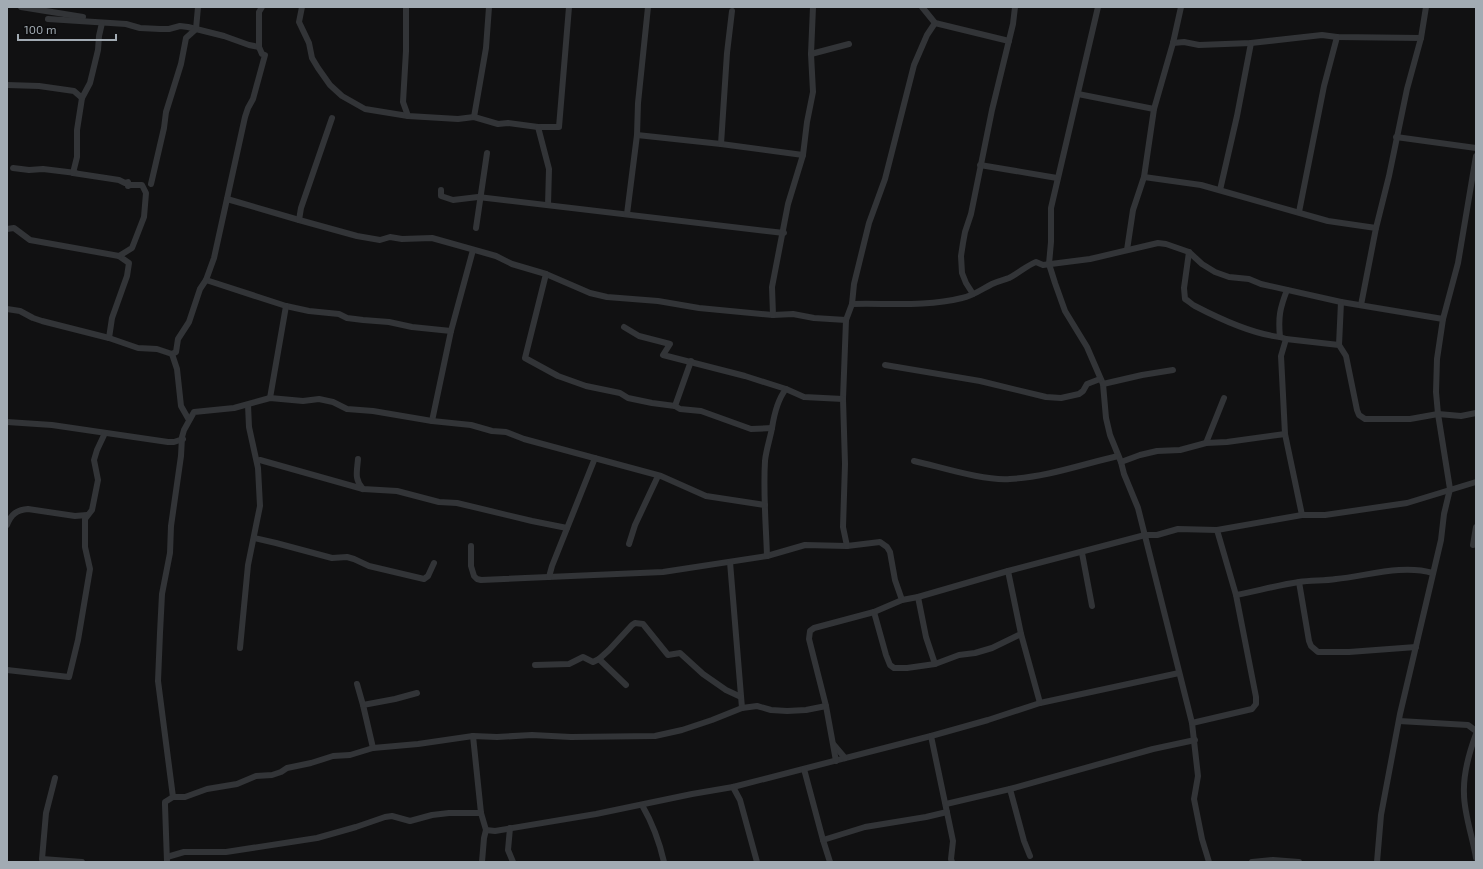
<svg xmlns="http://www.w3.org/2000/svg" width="1483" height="869" font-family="'Exo 2',sans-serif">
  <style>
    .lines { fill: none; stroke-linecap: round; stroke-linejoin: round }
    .minor { stroke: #323437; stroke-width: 6 }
  </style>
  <rect width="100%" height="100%" fill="#111112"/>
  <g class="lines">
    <g class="minor">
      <path d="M21 7 83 17"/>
      <path d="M302 7 299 22 309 43 312 58 318 68 330 85 342 96 365 109 408 116 458 119 474 117 498 124 508 123 538 127H559L569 7"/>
      <path d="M406 7V51L403 102 408 116"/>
      <path d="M922 7 935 23 1009 41"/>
      <path d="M1098 7 1051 208V242L1049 264 1055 283 1065 311 1087 347 1103 384 1106 418 1110 435 1121 462 1124 474 1138 508 1192 723 1198 776 1194 799 1202 839 1209 862"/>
      <path d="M48 19 126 24 140 28 160 29H169L180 26 188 27 224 36 249 45 259 47"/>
      <path d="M1173 43 1184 42 1199 45 1251 43 1322 35 1337 37 1421 38"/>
      <path d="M811 54 849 44"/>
      <path d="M7 85 39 86 74 91 82 98"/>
      <path d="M1078 94 1154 109"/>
      <path d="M474 117 486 48 489 7"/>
      <path d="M538 127 549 169 548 205"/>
      <path d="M637 135 721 144 803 155"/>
      <path d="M1396 137 1476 148"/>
      <path d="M721 144 727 53 732 11"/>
      <path d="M980 165 1057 178"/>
      <path d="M13 168 29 170 43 169 76 173H73L119 180 125 183 128 182V186L130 185H142L146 193 144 217 132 248 119 256 129 263 127 276 112 318 109 338"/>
      <path d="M73 173 77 157V130L82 98 90 83 98 50 99 36 102 23"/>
      <path d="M1144 177 1201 185 1328 221 1376 228"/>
      <path d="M151 184 164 128 166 112 181 64 186 38 196 29 198 7"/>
      <path d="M441 190V196L453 200 478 197 784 233"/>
      <path d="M1220 190 1237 116 1251 43"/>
      <path d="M227 199 299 220 357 236 380 240 390 237 402 239 432 238 496 256 512 264 546 274 590 293 607 297 658 301 699 308 773 315 793 314 814 318 846 320"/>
      <path d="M1299 212 1324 86 1337 37"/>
      <path d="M627 214 637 135 638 103 648 7"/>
      <path d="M299 220 301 208 332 118"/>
      <path d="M476 228 487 153"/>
      <path d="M7 229 14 228 30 240 119 256"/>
      <path d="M1127 250 1133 210 1144 177 1154 109 1173 43 1181 7"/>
      <path d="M1189 252 1184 288 1185 299C1189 301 1191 304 1195 306 1220 319 1252 334 1280 337"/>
      <path d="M546 274 525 358 558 376 586 386 620 393 628 398 652 403 675 406 680 409 701 411 751 429 772 428"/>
      <path d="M206 280 286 306 309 311 339 314 347 318 363 320 389 322 412 327 451 331"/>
      <path d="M1287 290C1280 308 1278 317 1280 337L1286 339 1281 356 1285 434 1302 515"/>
      <path d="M973 294 966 283 962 273 961 256 963 243 965 232 971 214 992 110 1013 24 1015 7"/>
      <path d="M852 304C888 303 926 307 962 298 973 296 982 289 992 284 998 281 1004 280 1009 278 1019 273 1026 266 1036 262L1043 265 1090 259 1158 243 1166 244 1189 252 1202 264 1215 272 1229 277 1249 279 1261 284 1341 302 1443 319"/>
      <path d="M1361 305 1376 228 1389 176 1407 89 1421 38 1426 7"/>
      <path d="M7 309 20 311 33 318 42 321 109 338 138 348 157 349 172 354"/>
      <path d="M773 315 772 287 788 204 803 155 807 122 813 92 811 54 813 7"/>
      <path d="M624 327 639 336 670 344 663 355 745 376 786 389"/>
      <path d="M1286 339 1339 345 1346 356 1357 410 1359 415 1365 419H1410L1438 414 1461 416 1476 413"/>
      <path d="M1339 345 1341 302"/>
      <path d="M172 354 176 352 178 339 189 322 200 289 206 280 214 258 245 117 248 108 253 99 265 55 262 54 259 47V12L262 7"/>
      <path d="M172 354 177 369 181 406 189 420"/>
      <path d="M885 365 980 381 1046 397 1061 398 1079 394 1083 391 1087 384 1100 379"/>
      <path d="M1103 384 1142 375 1173 370"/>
      <path d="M270 398 286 306"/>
      <path d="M675 406 691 361"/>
      <path d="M432 421 451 331 473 250"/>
      <path d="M7 422 52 425 168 442H174L183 439"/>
      <path d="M1206 443 1224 398"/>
      <path d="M358 459C357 472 354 479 363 489"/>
      <path d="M260 460 363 489 397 491 439 502 457 503 532 521 567 528"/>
      <path d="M914 461C941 467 983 481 1010 479 1047 477 1083 464 1118 456"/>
      <path d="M1121 462 1140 455 1157 451 1180 450 1206 443 1227 442 1285 434"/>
      <path d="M7 525C11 514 17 510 28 509L75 516 87 515"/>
      <path d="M254 538 276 543 332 558 347 557 354 559 369 566 424 579 428 576 434 563"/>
      <path d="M629 544 635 525 658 476"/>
      <path d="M1473 545 1476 527"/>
      <path d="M471 546V566L474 576 477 579 481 580 663 572 767 556 805 545 847 546 880 542 887 547 890 552 895 580 902 600"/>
      <path d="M847 546 843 527 845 464 843 399 846 320 852 304 854 284 869 223 885 179 914 65 927 35 935 23"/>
      <path d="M1082 553 1092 606"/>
      <path d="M767 556C766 525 763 493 765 461 766 450 770 439 772 428 774 415 778 399 786 389L804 397 843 399"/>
      <path d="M730 562 742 708"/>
      <path d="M1008 571 1021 634 1040 703"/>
      <path d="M549 577 552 566 595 458"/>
      <path d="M1299 582 1309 641 1311 646 1318 652H1349L1416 647"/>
      <path d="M1236 595C1257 591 1278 585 1299 582 1311 580 1324 581 1336 579 1367 576 1402 564 1433 573"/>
      <path d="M918 597 926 637 935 664"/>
      <path d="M874 612 886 655 890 665 894 668H907L935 664 959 655 975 653 992 648 1021 634"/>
      <path d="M240 648 248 565 260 506 258 468 249 427 248 405"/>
      <path d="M599 659 626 685"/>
      <path d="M535 665 569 664 583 657 593 662 599 659 609 650 632 625 635 623 643 624 668 655 680 653 703 674 726 690 741 697"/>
      <path d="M7 670 69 677 78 640 90 569 85 547V519L92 510 98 480 94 460 97 450 105 433"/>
      <path d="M357 684 363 705 373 748"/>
      <path d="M363 705 395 699 417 693"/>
      <path d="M1399 721 1468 725 1476 731"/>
      <path d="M1192 723 1252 709 1256 704V697L1236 595 1217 530"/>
      <path d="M1476 734C1469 753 1463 774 1464 794 1464 814 1473 838 1476 858"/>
      <path d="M473 736 481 813 486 830 495 831 596 814 692 794 733 787 931 736 988 720 1040 703 1179 673"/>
      <path d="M931 736 953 841 951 859 952 862"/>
      <path d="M834 745 845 758"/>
      <path d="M836 761 826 706 809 639 810 631 814 628 874 612 902 600 918 597 1008 571 1145 535H1157L1178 529 1217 530 1302 515H1325L1407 503 1476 482"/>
      <path d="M804 769 823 840 830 862"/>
      <path d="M55 778 46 813 42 859 82 862"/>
      <path d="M733 787 740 800 757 862"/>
      <path d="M1010 789 1024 841 1030 856"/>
      <path d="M173 797 158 681 160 633 162 594 170 553 171 526 181 456 182 437 184 430 194 412 234 408 270 398 303 401 319 399 333 402 347 409 373 411 432 421 471 425 492 431 506 432 524 439 661 476 706 496 765 505"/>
      <path d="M946 804 1010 789 1153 749 1195 740"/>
      <path d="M642 805C653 824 659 840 664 862"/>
      <path d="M510 828 508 850 513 862"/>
      <path d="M823 840 865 827 926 817 947 812"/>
      <path d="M167 857 184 852H226L317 838 356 827 385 817 392 816 410 821 432 815 449 813H481"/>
      <path d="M167 862 165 805V802L173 797H185L207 789 237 784 256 776 272 775 281 772 287 768 311 763 333 756 350 755 373 748 418 744 473 736 497 737 532 735 571 737 655 736 682 730 712 720 742 708 757 706 771 710 787 711 806 710 826 706"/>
      <path d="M482 862 484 838 486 830"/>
      <path d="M1252 862 1273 860 1299 862"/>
      <path d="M1377 862 1381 815 1400 714 1441 540 1444 514 1450 489 1438 414 1436 392 1437 359 1443 319 1458 263 1476 156"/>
    </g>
  </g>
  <rect width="1483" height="869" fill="none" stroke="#a2abb3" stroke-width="16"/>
  <path d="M18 34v6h98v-6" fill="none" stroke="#a2abb3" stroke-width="2"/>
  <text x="24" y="34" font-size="12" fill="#a2abb3" stroke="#0c0c0d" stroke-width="3" paint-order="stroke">100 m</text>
</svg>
